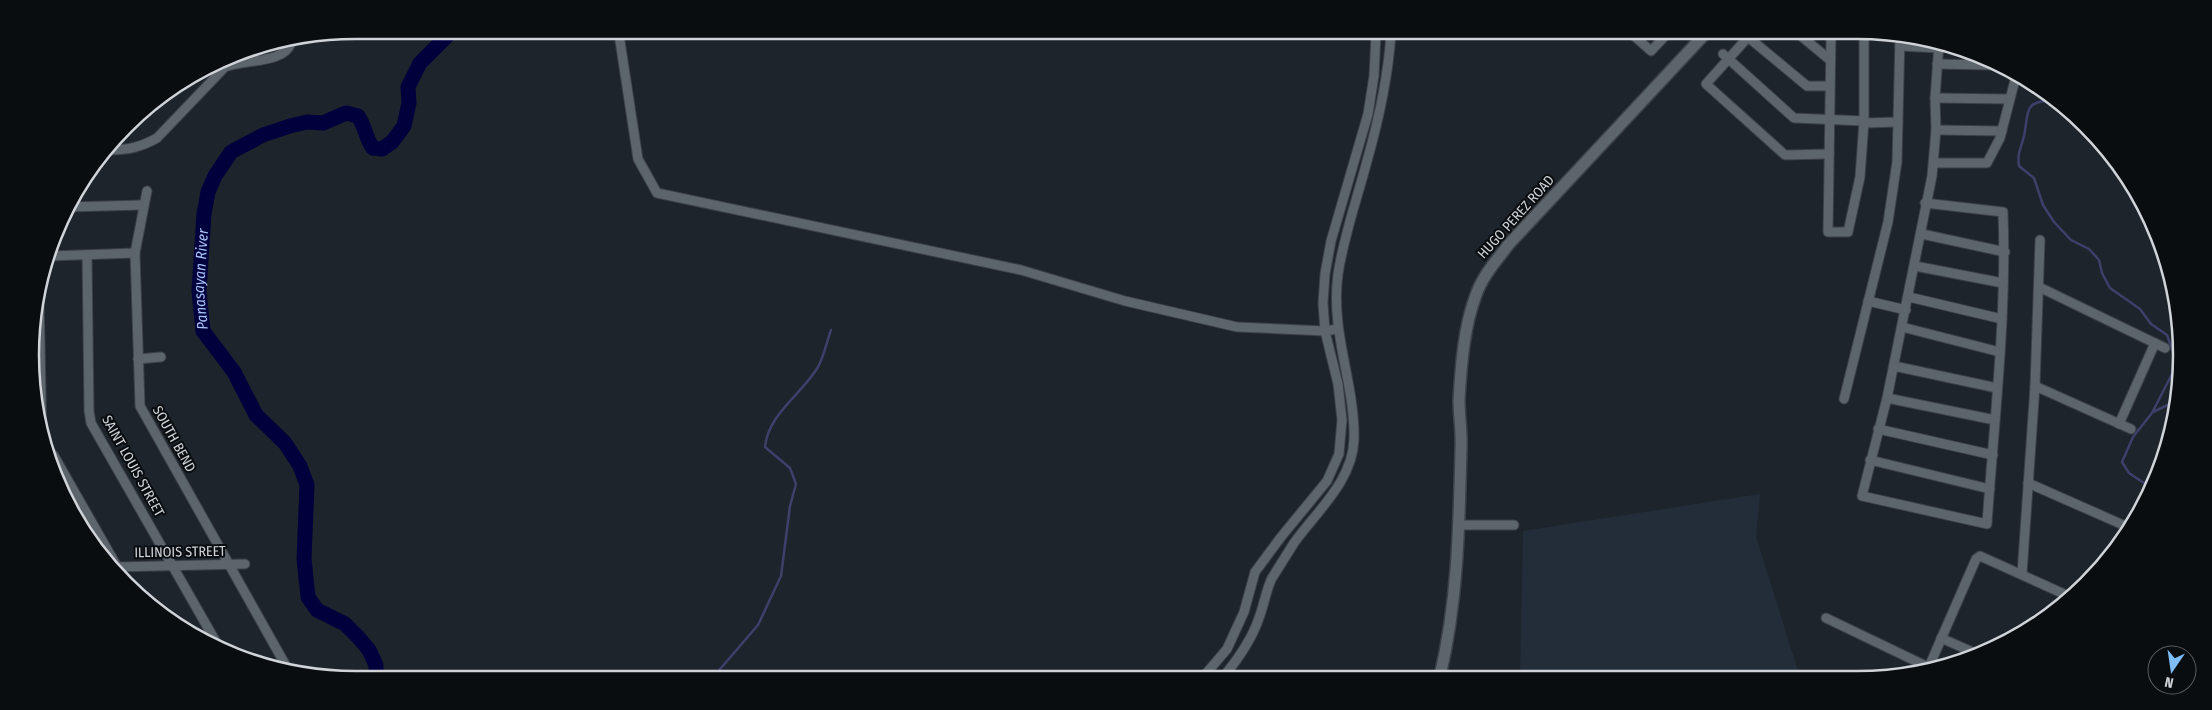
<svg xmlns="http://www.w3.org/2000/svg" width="2212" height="710" font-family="'Fira Sans Condensed',sans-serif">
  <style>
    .built { fill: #232d39 }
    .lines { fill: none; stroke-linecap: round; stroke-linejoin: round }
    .stream { stroke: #3e406b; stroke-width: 2.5 }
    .river { stroke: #00013c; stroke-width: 15 }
    .minor-casing { stroke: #3b4146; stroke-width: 11 }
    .tertiary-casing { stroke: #3b4146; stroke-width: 14 }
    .minor { stroke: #5c646c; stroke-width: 9 }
    .tertiary { stroke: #5c646c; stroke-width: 11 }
    .labels { text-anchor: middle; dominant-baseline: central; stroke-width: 4; stroke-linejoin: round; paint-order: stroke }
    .street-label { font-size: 14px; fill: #d0d4d9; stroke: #0a0d10 }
    .water-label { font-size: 15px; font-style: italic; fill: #a8c4fb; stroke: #0a0d10 }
    .rim { fill: none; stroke: #d0d4d9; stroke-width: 2.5 }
  </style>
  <rect width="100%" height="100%" fill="#1d242b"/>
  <path class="built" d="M1760 494 1756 537 1800 677 1520 676 1523 531Z"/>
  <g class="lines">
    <g class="stream">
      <path d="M2053 101C2022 100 2029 114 2024 136 2021 149 2017 152 2019 166L2034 178 2043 205 2054 222 2071 240 2089 249 2099 260 2102 273 2110 288 2140 309 2151 324 2167 335 2174 355 2172 374 2152 413 2133 437 2122 462 2129 473 2150 487"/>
      <path d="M2153 412 2176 401"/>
      <path d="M715 675 758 625 781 576 790 506 796 484 790 468 765 447C768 414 802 394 818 367 824 356 827 341 831 330"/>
    </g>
    <path class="river" id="s1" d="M376 674V665L369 650 359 638 345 624 317 610 308 597 304 559 307 485 300 466 285 443 256 415 234 372 203 331 199 291 204 214 208 192 215 176 231 152 263 135 290 126 307 122 323 123 346 113 358 116C366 128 365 137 373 148L382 149 392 142 404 126 409 103 408 87 420 63 453 30"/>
    <defs>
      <g id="minor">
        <path d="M1633 35 1651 51 1666 35"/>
        <path d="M1749 36 1706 84 1785 155 1829 154"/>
        <path d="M1801 36 1830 60"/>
        <path d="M1831 36 1828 232H1848L1860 177 1864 121V36"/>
        <path d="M1748 37 1807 86H1830"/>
        <path d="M620 41 638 159 657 193 1021 270 1125 301 1237 327 1325 331 1337 329"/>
        <path d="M1900 46 1938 48"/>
        <path d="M1723 54 1794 118 1864 121"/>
        <path d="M1937 64 1989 65"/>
        <path d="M1935 98 2009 99"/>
        <path d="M1864 123 1898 122"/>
        <path d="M1936 130 2002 131"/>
        <path d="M111 150C128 150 141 147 157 138L225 67C243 59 284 64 291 43"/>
        <path d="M1934 163H1987L2000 138 2016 76"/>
        <path d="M147 191 135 253 140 406 290 673"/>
        <path d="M1925 203 2003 212C2007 316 1994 421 1987 524L1862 496 1887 398 1932 176 1936 130 1935 98 1939 44"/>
        <path d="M67 207 143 205"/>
        <path d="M1922 234 2005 252"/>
        <path d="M87 255 89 411 91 423 216 642"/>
        <path d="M50 256 135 253"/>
        <path d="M1915 266 2003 283"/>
        <path d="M2039 287 2165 348"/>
        <path d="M39 293 42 441"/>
        <path d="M1909 297 2002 319"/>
        <path d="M1868 301 1906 310"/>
        <path d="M1902 327 2000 352"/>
        <path d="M138 359 161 357"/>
        <path d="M1894 366 1997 388"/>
        <path d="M2035 386 2131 429"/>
        <path d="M1887 398 1995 420"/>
        <path d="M1844 399 1888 222 1897 162 1900 36"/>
        <path d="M2119 424 2155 343"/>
        <path d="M1878 429 1993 455"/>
        <path d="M44 446 54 456 119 570"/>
        <path d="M1870 460 1990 489"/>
        <path d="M2028 483 2130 528"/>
        <path d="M1458 525H1514"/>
        <path d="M116 567 245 564"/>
        <path d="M2022 574 2035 386 2040 240"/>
        <path d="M1826 618 1928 667"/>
        <path d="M1941 638 1977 654"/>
        <path d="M1928 669 1976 559 1980 556 2073 598"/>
        <path d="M1204 676 1227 649 1244 612 1255 572 1281 537 1327 481 1339 454 1342 420 1338 384 1325 331 1323 303 1325 274 1331 241 1368 114 1374 76 1376 34"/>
        <path d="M1224 676C1238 659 1252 639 1259 618 1264 605 1266 590 1272 578 1279 567 1287 554 1294 543 1316 512 1353 481 1354 439 1355 382 1330 333 1338 274 1344 235 1357 199 1367 161 1379 119 1388 77 1391 34"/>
      </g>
      <path id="tertiary" d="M1440 676C1458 600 1459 527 1461 449 1462 433 1459 416 1459 400 1461 366 1464 326 1476 295 1483 275 1497 260 1509 244L1704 35"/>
    </defs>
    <use href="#minor" class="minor-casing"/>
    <use href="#tertiary" class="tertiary-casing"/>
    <use href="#minor" class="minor"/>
    <use href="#tertiary" class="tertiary"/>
  </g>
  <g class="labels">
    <g class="street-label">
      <text transform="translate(1516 217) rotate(-48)">HUGO PEREZ ROAD</text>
      <text transform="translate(174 439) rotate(61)">SOUTH BEND</text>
      <text transform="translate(133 466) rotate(61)">SAINT LOUIS STREET</text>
      <text transform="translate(180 552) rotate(-1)">ILLINOIS STREET</text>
    </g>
    <g class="water-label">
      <text stroke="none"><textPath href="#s1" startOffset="460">Panasayan River</textPath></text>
    </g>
  </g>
  <path d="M0 0H2212V710H0ZM355 39H1857A316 316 0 0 1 2173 355V355A316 316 0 0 1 1857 671H355A316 316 0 0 1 39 355V355A316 316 0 0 1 355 39Z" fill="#0a0d10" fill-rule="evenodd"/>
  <path class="rim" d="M355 39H1857A316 316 0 0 1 2173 355V355A316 316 0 0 1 1857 671H355A316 316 0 0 1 39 355V355A316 316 0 0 1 355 39Z"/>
  <g transform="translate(2172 670) rotate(193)"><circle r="24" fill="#0a0d10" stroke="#595d60"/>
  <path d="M0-4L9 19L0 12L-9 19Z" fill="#7ebdf9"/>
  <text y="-8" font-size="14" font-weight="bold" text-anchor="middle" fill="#d0d4d9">N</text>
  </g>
</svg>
